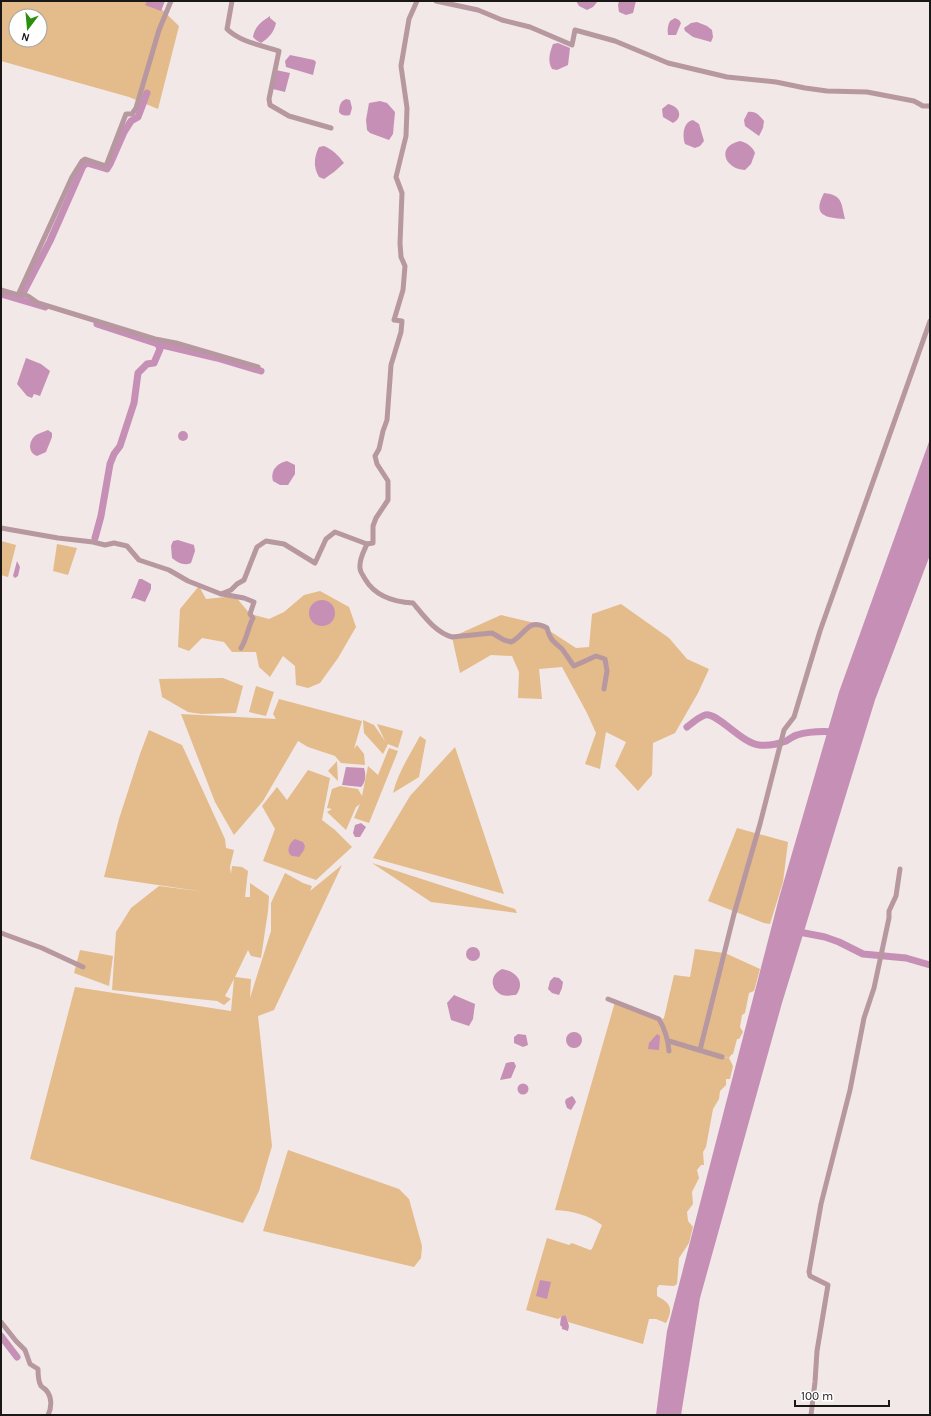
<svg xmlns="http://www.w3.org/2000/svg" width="931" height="1416" font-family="Karla,sans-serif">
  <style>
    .green { fill: #e4bb8a; fill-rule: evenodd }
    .water { fill: #c68fb5 }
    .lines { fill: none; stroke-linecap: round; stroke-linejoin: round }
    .canal { stroke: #c68fb5; stroke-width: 7 }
    .street { stroke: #b798a0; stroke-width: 5 }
  </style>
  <rect width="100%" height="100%" fill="#f1e8e7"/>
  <g class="green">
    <path d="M1 1H153L179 26 158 109 129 97 1 61ZM16 16H40V40H16Z"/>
    <path d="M1 541 16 545 8 577 1 575Z"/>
    <path d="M57 544 77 548 68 575 53 571Z"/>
    <path d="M199 586 206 599 235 596 250 614 269 619 284 612 304 595 320 591 349 607 356 627 338 658 320 683 308 688 296 685 295 666 283 656 270 677 259 667 256 652H232L224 642 202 638 189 651 178 647 180 609Z"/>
    <path d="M621 604 669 638 687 659 709 669 698 693 675 733 653 743 652 775 638 791 615 766 626 742 606 732 600 769 585 764 596 733 587 713 562 667 539 669 542 699 518 698 519 672 512 656 491 655 460 673 452 637 501 615 539 624 576 648 589 647 592 614Z"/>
    <path d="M223 678 243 686 236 713 201 714 188 712 162 697 159 679Z"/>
    <path d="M256 686 274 692 266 716 249 712Z"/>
    <path d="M279 699 362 721 354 749 357 745 364 754 365 765 341 763 335 756 308 747 298 741 263 801 234 835 215 802 181 714 276 719 273 714Z"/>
    <path d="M363 720 374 725 385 741 377 724 403 731 398 748 388 744 383 754 364 733Z"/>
    <path d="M149 730 182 745 225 839 226 848 234 850 230 867 231 874 232 866 242 867 248 871 245 897H250V883L269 896 268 911 261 958 251 956 248 950 235 977 251 979 250 998 271 931V903L285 873 303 883 312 886 310 891 342 865 274 1010 258 1016 272 1146 259 1191 243 1223 30 1159 75 987 231 1011 234 979 225 996 231 999 224 1005 217 1001 112 990 116 932 131 908 159 886 205 892 104 877 119 819 140 754Z"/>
    <path d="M420 736 426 740 419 777 393 793C398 772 410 755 420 736Z"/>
    <path d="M455 747 504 894 373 858 410 796Z"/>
    <path d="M389 748 398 751 369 823 354 818 360 804 356 807 346 830 327 812 332 809 327 808 332 789 340 786 358 789 362 796 368 766 378 775Z"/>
    <path d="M337 761 338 781 328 771Z"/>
    <path d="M308 770 330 778 322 820 335 830 352 847 316 880 263 861 275 829 262 806 277 787 287 800Z"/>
    <path d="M737 828 788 842 783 882 770 924 764 923 708 901Z"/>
    <path d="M372 863 515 909 517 913 431 902Z"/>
    <path d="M695 949 724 953 700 1049 669 1041 662 1019 664 1018 674 975 690 977Z"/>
    <path d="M80 950 113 956 109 986 74 973Z"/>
    <path d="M725 953 760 969 754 991 749 993 745 1013 742 1015 740 1027 743 1032 739 1039H737L733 1054 731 1055 729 1058 702 1049Z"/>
    <path d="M615 1002 659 1019 670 1043 729 1058 733 1066 730 1079H726V1085L720 1091 719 1099 713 1109 706 1147 703 1152 704 1165H701L697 1170 699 1178 692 1192 693 1204 687 1212 688 1221 693 1227 689 1243 679 1258 677 1284 674 1286 659 1285 657 1288V1296C670 1303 674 1308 666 1323L656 1319H649L643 1344 568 1322 566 1316 564 1315 558 1319 526 1310 547 1238 569 1245 572 1243 590 1250 592 1249 602 1225C588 1215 573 1211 555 1210Z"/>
    <path d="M288 1150 399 1189 409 1199 422 1246 421 1258 414 1267 263 1231Z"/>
  </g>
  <g class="water">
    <path d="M147 1H165L161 11 145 5Z"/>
    <path d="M576 1H598L593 7 587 10 579 6Z"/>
    <path d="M619 1H636L633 13 626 15 619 12 618 5Z"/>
    <path d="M270 16V18L276 23C274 32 269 38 261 43L256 40 253 37C255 26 261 22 270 16Z"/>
    <path d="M675 18 679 20 681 23 676 35H668C667 29 668 25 670 21Z"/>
    <path d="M697 22 707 26 712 30 713 37 711 42 693 37 685 31 684 28 691 23Z"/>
    <path d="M558 43 570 48 568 65 557 70 552 69C547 61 550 52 553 44Z"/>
    <path d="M290 55 314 60 316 62 313 75 286 67 285 61Z"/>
    <path d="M276 70 290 73 285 92 273 89Z"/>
    <path d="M346 99 350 100 352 108 350 115C345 116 342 116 339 112 339 107 340 101 346 99Z"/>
    <path d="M380 101 387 103 395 112 393 134 389 140 370 133 367 130 366 120 369 103Z"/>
    <path d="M668 104C679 106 684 117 673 123L663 117 662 109Z"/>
    <path d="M748 112C756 111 759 115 764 121L763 128 759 136 745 126 744 120Z"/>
    <path d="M693 120 699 124 704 141 700 146 695 148 685 144C682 136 683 122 693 120Z"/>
    <path d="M740 141C747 143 752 146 755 153L751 164 745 170C724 169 716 146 740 141Z"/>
    <path d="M324 146C333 150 338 155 344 163L334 172 324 179 319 177C313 167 314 157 319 147Z"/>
    <path d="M824 193C843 195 841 203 845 219 825 218 812 215 824 193Z"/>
    <path d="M26 358 41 364 50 371 40 396 34 394 32 398 27 396 17 384Z"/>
    <path d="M48 430 52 433V437L46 452 37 456C28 453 28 441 36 435 39 433 44 432 48 430Z"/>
    <circle cx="183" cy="436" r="5"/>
    <path d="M930 439V555L875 700 782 1003 700 1298 681 1415H656L667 1331 779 898 839 692Z"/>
    <path d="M287 461 295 465V474L288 485H280L273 481C270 471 277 463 287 461Z"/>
    <path d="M178 540 194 545 195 551 191 563C184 566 178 563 172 558L171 546 173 541Z"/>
    <path d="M17 561 20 567 18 576 15 578 13 576Z"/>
    <path d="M139 579H142L151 584V589L145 602 134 598 131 599Z"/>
    <circle cx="322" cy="613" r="13"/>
    <path d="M346 767 364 768C366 774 366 782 361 787L342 785Z"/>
    <path d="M361 823 366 827 360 837H355L353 833 355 825Z"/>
    <path d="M295 839 303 842 305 846 304 850 299 857C298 857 293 856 292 856 285 852 290 842 295 839Z"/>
    <circle cx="473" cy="954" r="7"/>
    <path d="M502 969C516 971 526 982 516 995 511 995 504 997 500 994 489 987 491 974 502 969Z"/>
    <path d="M554 977 559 978 563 982 562 988 559 995 552 993 548 989 550 981Z"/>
    <path d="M454 995 475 1004 473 1019 469 1026 451 1020 447 1003Z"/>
    <circle cx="574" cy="1040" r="8"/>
    <path d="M518 1034 526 1035 528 1045 523 1047 514 1043V1037Z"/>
    <path d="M657 1034 660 1036 659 1050 648 1049 649 1043Z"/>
    <path d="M511 1062H514L516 1066 511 1078 500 1080 506 1063Z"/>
    <circle cx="523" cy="1089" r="5.5"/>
    <path d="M572 1096 574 1098 576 1102 571 1110 567 1108 565 1102 566 1099Z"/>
    <path d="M540 1280 551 1282 547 1299 536 1296Z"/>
    <path d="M564 1315 566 1316 569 1326 568 1331 562 1329V1327L560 1325 561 1317Z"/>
  </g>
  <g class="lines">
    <g class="canal">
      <path d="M1 294 45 307"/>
      <path d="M20 299 50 241 83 166 87 163 107 169 110 164 124 132 131 121 138 117 147 93"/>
      <path d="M158 344 217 358 261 371"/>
      <path d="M95 538 101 516 110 464 114 454 120 446 134 403 138 373 147 364 154 363 160 349 158 344 97 324"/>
      <path d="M687 727C692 723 699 717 705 715 716 711 741 743 759 745 768 746 778 744 786 741 790 739 793 736 797 735 810 731 822 731 836 732"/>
      <path d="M794 931 825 937 839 942 863 954 906 958 930 965"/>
      <path d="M1 1336 17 1357"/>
    </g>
    <g class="street">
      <path d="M232 1 227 29C240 42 261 45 279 51L269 99 270 105 289 116 331 128"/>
      <path d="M417 1 409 19 401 66 407 108 406 136 396 177 402 193 400 243 401 257 405 266 403 290 394 320 402 321 401 332 391 365 387 420 383 431 379 449 375 456 377 464 388 481V500L376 518 373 526V543L367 544C364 551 359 559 360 568 360 572 363 575 365 579 375 596 394 602 413 603 424 616 435 632 452 637L492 633 504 640 511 642C526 635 527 617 547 628 550 640 553 641 562 649 566 654 570 661 574 666L596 656 605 659 607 671 604 689"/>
      <path d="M436 1 478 10 502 20 530 27 572 45 575 30 615 41 668 63 727 77 776 82 805 88 827 91 867 92 914 101 923 106H930"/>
      <path d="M1 290 18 295 72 177 82 161 85 159 106 166 126 114H132L136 108 159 30 171 1"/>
      <path d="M19 293 28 296 38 303 155 339 176 343 258 367"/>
      <path d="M1 528 58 538 93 542 105 545 114 543 127 546 139 560 169 570 188 581 221 594 231 590 237 584 244 580 257 547 266 541 284 544 315 563 326 539 335 532 367 544"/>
      <path d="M222 594 244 598 254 602 250 614 253 618C248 627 247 639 241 648"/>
      <path d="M1 933 42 948 83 967"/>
      <path d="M608 999 659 1019C665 1029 668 1039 669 1051"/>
      <path d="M669 1041 722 1057"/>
      <path d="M700 1050 734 914 760 824 784 730 794 717 820 631 930 321"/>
      <path d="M1 1322 16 1341 25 1350 30 1364 38 1369C38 1375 38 1381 41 1386 42 1387 45 1389 46 1390 52 1397 52 1407 48 1415"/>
      <path d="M811 1415 815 1382 817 1351 828 1285 810 1276 809 1272 821 1204 850 1090 864 1018 874 988 889 918V911L896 896 900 869"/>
    </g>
  </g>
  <rect width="931" height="1416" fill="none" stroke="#1a1717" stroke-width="4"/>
  <g transform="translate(28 28) rotate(196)"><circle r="19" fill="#ffffff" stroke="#a3a2a2"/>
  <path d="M0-3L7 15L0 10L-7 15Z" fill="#2b8f0d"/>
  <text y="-6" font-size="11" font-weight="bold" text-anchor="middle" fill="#1a1717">N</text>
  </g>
  <path d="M795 1400v6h94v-6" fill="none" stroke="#1a1717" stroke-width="2"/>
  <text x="801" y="1400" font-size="12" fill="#1a1717" stroke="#ffffff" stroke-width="3" paint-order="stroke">100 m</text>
</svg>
